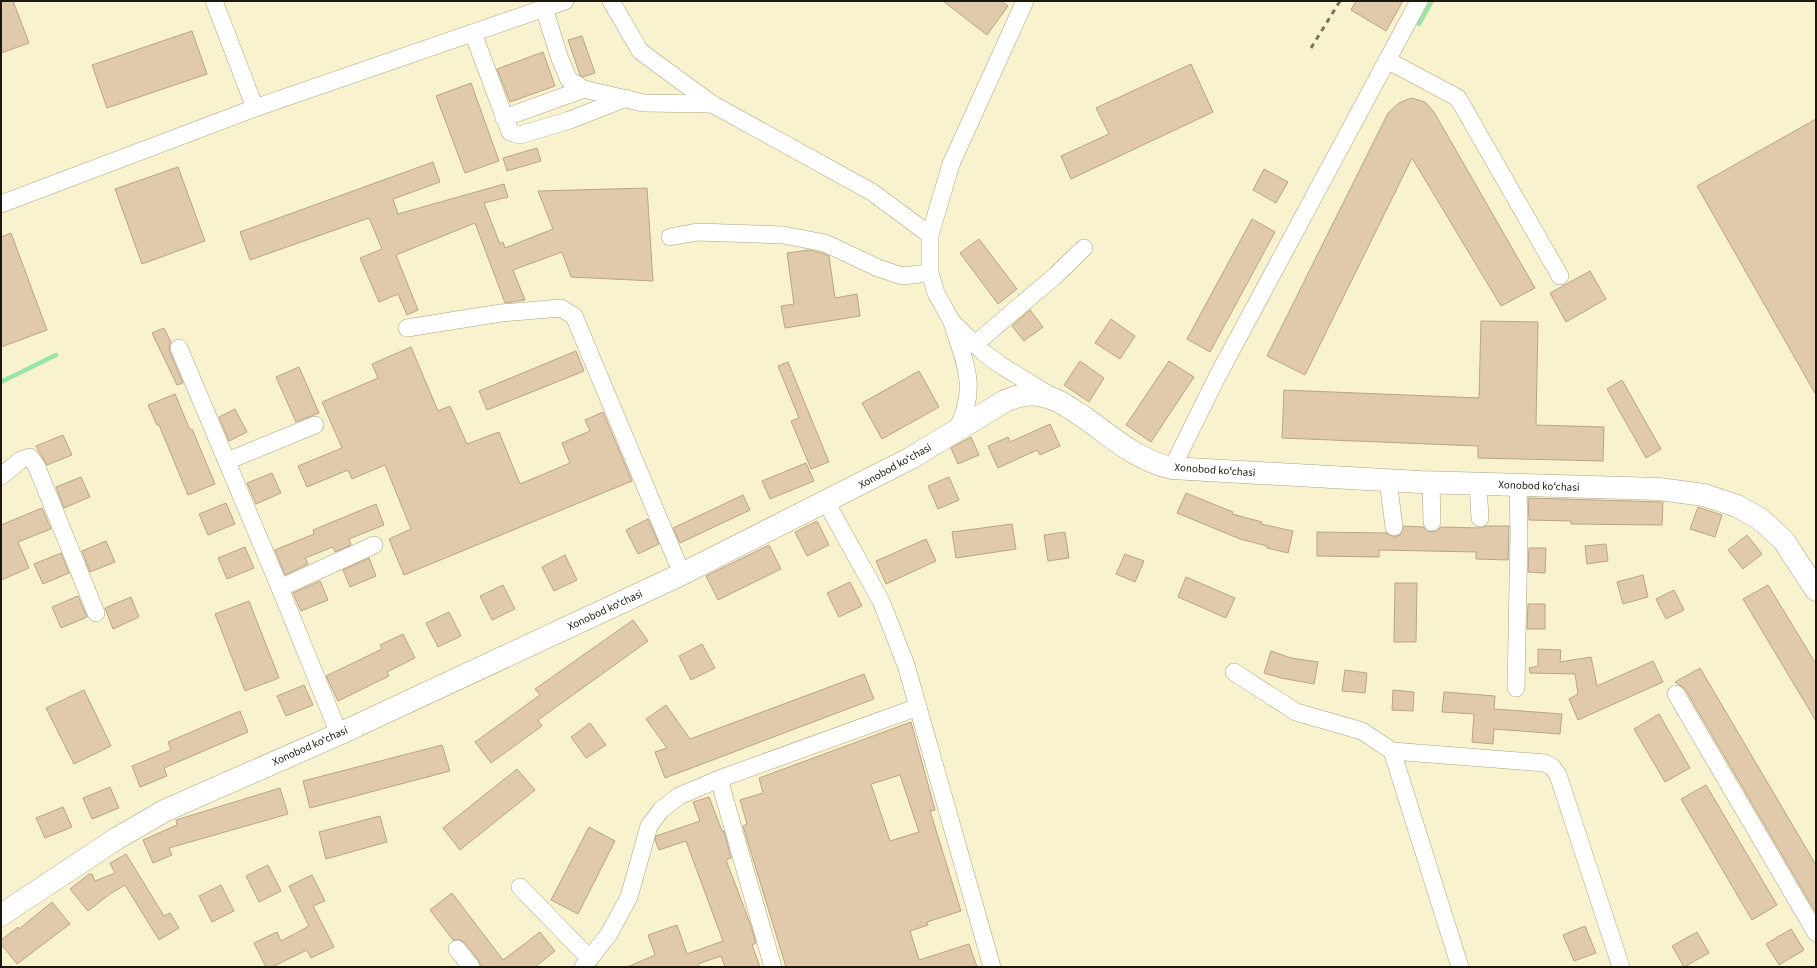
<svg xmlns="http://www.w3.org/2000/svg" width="1817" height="968" font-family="'Source Sans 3',sans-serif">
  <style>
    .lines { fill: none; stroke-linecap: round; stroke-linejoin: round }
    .stream { stroke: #98e4a9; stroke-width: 4.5 }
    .building { fill: #e1caab; stroke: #bba486; fill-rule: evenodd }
    .minor-casing { stroke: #a9a481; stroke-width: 18 }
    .major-casing { stroke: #a9a481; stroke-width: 23 }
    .minor { stroke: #fff; stroke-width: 17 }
    .major { stroke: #fff; stroke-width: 22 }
    .rail { stroke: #77735c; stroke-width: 3; stroke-dasharray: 5 5; stroke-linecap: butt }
    .labels { text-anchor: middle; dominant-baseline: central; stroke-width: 4; stroke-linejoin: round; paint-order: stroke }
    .street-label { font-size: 11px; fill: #1b190b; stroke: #fefefe }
  </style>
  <rect width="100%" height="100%" fill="#f8f3ce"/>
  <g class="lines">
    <g class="stream">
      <path d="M1419 24 1432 1"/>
      <path d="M1 382 56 355"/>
    </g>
  </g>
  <g class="building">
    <path d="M1 1H13L29 43 1 53Z"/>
    <path d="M943 1H1001L1008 6 987 35Z"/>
    <path d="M1356 1H1403L1386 31 1351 10Z"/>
    <path d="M192 31 207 74 107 108 92 65Z"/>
    <path d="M582 36 595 73 583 77 580 75 568 40Z"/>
    <path d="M543 52 555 86 510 102 497 69Z"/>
    <path d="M1191 64 1213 112 1071 179 1061 156 1109 134 1096 108Z"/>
    <path d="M471 83 499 161 465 173 436 96Z"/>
    <path d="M1411 98 1425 102 1434 112 1535 288 1501 306 1412 158 1305 375 1267 356 1388 113 1399 103Z"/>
    <path d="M1816 119V395L1697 186Z"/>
    <path d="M537 148 541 161 507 171 503 158Z"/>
    <path d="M433 162 440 182 393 199 398 214 504 184 508 197 484 203 500 244 503 242 505 248 553 229 538 191 647 188 653 281 571 277 562 252 513 270 525 300 505 303 475 223 396 255 418 310 407 315 398 294 379 302 360 258 382 249 369 218 250 260 240 232Z"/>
    <path d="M178 167 205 241 142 264 115 189Z"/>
    <path d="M1264 169 1288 182 1276 203 1253 190Z"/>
    <path d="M1252 219 1275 232 1210 352 1187 339Z"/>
    <path d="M11 233 47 330 1 347V237Z"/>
    <path d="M979 239 1017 289 998 304 960 253Z"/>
    <path d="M809 250 822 253 829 256 835 298 857 294 860 316 785 328 781 306 794 304 787 253Z"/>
    <path d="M1590 271 1606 299 1566 322 1550 293Z"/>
    <path d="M1030 310 1043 327 1024 341 1012 326Z"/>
    <path d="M1111 319 1135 336 1120 359 1095 343Z"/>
    <path d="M1481 321 1538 322 1536 425 1604 427 1603 461 1478 458V446L1282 438 1284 390 1479 398Z"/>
    <path d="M164 328 171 342 169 346 170 352 183 383 177 385 152 333Z"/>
    <path d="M411 347 438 411 450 406 467 444 499 432 520 484 570 463 562 443 590 431 585 420 603 412 632 481 404 575 389 539 411 529 385 465 352 479 348 470 307 487 298 466 342 448 322 402 378 378 372 364Z"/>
    <path d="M576 351 584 371 487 410 479 391Z"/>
    <path d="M1080 361 1104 378 1089 402 1064 385Z"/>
    <path d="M1169 361 1194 377 1151 442 1126 425Z"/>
    <path d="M788 362 829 462 811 469 791 421 799 418 778 366Z"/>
    <path d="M299 367 319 413 296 422 276 377Z"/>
    <path d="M919 371 939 407 882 439 862 403Z"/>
    <path d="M1622 380 1661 449 1646 458 1607 389Z"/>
    <path d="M175 394 190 430 192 429 215 484 188 495 159 425H157L148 405Z"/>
    <path d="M235 409 247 432 229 441 219 417Z"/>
    <path d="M1050 424 1060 446 1040 455 1037 450 998 468 988 446 1008 437 1010 442Z"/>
    <path d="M63 435 72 455 47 465 36 446Z"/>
    <path d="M971 437 979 455 958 464 951 448Z"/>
    <path d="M806 463 814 481 770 499 762 481Z"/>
    <path d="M272 473 281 493 256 504 247 483Z"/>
    <path d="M81 477 90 497 64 508 56 487Z"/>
    <path d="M949 477 959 500 938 509 928 486Z"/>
    <path d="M1186 493 1233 512 1232 514 1262 522 1261 524 1293 531 1288 553 1267 548V546L1240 539 1177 513Z"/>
    <path d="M743 495 750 510 680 543 673 528Z"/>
    <path d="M1528 498 1663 502 1662 525 1571 524V521L1529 520Z"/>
    <path d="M226 503 235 524 208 535 199 514Z"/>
    <path d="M376 504 384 525 349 539 351 545 335 552 333 547 305 558 308 564 285 575 275 550 314 534 313 530Z"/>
    <path d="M1698 507 1722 515 1715 537 1690 529Z"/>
    <path d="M42 508 51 529 18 542 29 568 1 580V525Z"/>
    <path d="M648 519 659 544 638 554 626 530Z"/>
    <path d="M817 521 829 545 807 556 795 532Z"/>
    <path d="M1012 524 1016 549 956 558 952 532Z"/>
    <path d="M1404 526 1423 527 1427 531 1432 532 1437 531 1441 527 1480 528 1486 526H1509L1508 560 1476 559V552L1379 550V557L1317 556V532L1386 533 1395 537 1400 535Z"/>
    <path d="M1065 532 1069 558 1048 561 1044 535Z"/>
    <path d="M1747 535 1762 554 1743 569 1728 550Z"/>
    <path d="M926 539 936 561 886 584 876 561Z"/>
    <path d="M106 541 115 562 90 572 82 551Z"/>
    <path d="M1606 544 1608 561 1587 564 1585 546Z"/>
    <path d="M769 545 781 569 718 600 706 576Z"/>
    <path d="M245 547 254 568 227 579 218 558Z"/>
    <path d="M1529 548H1546L1545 573 1528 572Z"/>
    <path d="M61 553 69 573 43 584 34 564Z"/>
    <path d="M1125 554 1144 561 1135 582 1116 574Z"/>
    <path d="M565 555 577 580 554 591 542 567Z"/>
    <path d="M369 558 376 576 350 587 343 570Z"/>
    <path d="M1643 575 1648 597 1623 604 1617 582Z"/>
    <path d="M1186 577 1235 598 1226 618 1178 597Z"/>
    <path d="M320 581 328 600 301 611 293 593Z"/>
    <path d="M850 582 862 606 839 617 827 593Z"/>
    <path d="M1395 583H1417L1416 642H1394Z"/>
    <path d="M503 585 515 609 492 620 480 596Z"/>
    <path d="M1768 585 1816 664V721L1743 599Z"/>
    <path d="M1674 590 1684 610 1666 619 1656 599Z"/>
    <path d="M78 596 87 617 61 628 52 607Z"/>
    <path d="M131 597 139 617 113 629 105 608Z"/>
    <path d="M249 601 279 678 245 691 215 614Z"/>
    <path d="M1528 604H1545V629H1527Z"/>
    <path d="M449 612 461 636 438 647 426 623Z"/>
    <path d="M633 620 648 641 538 720 542 726 491 763 475 742 540 695 535 689Z"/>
    <path d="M403 634 415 658 387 672 389 676 338 701 326 676 382 649 380 645Z"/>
    <path d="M702 644 715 668 691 680 679 656Z"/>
    <path d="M1538 649 1561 650 1560 662 1591 657 1597 686 1653 661 1663 682 1578 720 1569 699 1578 694 1575 674 1530 673 1529 668 1538 666Z"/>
    <path d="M1271 651 1291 658 1318 662 1314 684 1281 678 1264 673Z"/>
    <path d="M1700 668 1816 865V913L1685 689 1675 682Z"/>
    <path d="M1345 670 1367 673 1365 693 1342 691Z"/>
    <path d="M864 674 874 699 665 778 655 752 667 748 646 719 666 705 690 739Z"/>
    <path d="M304 685 313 705 286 716 277 696Z"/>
    <path d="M84 690 111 746 74 764 46 708Z"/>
    <path d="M1393 690 1414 692 1413 711 1392 710Z"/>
    <path d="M1444 692 1495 696 1494 709 1562 714 1560 734 1494 729 1493 744 1472 742 1474 714 1442 712Z"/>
    <path d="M240 711 248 732 164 768 167 776 140 787 132 766 171 750 168 742Z"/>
    <path d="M1659 714 1690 768 1665 782 1634 729Z"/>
    <path d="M911 722 935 810 930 811 961 911 927 922 928 925 910 931 919 960 969 944 977 967H786L743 826 747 824 740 800 763 793 759 778ZM900 775 919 832 890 841 871 784Z"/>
    <path d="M590 723 606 745 586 758 571 737Z"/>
    <path d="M442 745 450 771 310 808 303 781Z"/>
    <path d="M517 769 535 790 460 850 443 828Z"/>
    <path d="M1706 785 1777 905 1752 920 1681 799Z"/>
    <path d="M110 787 119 808 92 819 83 798Z"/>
    <path d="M280 788 288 814 169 848 172 855 153 863 143 840 177 825 176 820Z"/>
    <path d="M709 797 722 831H724L731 858 726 860 751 926 756 943 752 945 760 967H725L721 956 698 964 699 967H627L655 955 648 935 677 925 687 954 723 941 686 841 659 850 655 840 656 836 700 821 693 802Z"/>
    <path d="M63 807 72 827 45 838 36 818Z"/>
    <path d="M380 816 387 842 326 859 319 832Z"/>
    <path d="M589 827 615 841 578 914 551 900Z"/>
    <path d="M126 854 164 916 170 913 179 928 159 940 125 885 110 894 88 911 70 889 89 874H92L95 881 115 873 110 863Z"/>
    <path d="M268 865 281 891 259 902 246 876Z"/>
    <path d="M312 875 325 901 313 906 334 947 311 958 307 950 272 967H266L254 943 277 932 281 941 309 926 289 886Z"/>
    <path d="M221 885 234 911 212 922 199 896Z"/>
    <path d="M452 893 503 960 540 932 555 951 535 967H481L479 961 465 943 460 940H453L430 910Z"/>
    <path d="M52 902 70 924 17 964 1 944V940L18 927 19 929Z"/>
    <path d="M1585 926 1596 953 1574 961 1563 935Z"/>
    <path d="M1791 929 1804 950 1779 965 1766 944Z"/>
    <path d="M1697 932 1709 953 1684 967 1672 946Z"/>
  </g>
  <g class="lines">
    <defs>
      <g id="minor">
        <path d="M214 1 255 108"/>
        <path d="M611 1 640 51 712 104 872 192 930 235"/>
        <path d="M544 8 560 59 569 80 584 89 643 103 712 104"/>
        <path d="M473 33 510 132 520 135 570 120 626 98"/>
        <path d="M1387 60 1458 98 1560 276"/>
        <path d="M504 118 584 89"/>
        <path d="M1 204 255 108 565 1"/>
        <path d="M670 237 697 232 783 235 825 243 878 268 902 276 930 273"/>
        <path d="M952 322 936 293 930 273V235L951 164 1025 1"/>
        <path d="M407 328 501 313 561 308 574 316 682 574"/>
        <path d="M975 344 1055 276 1084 248"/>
        <path d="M179 348 280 588 339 734"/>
        <path d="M956 431C979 388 965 364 952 322L984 353 1002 366 1051 396"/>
        <path d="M227 461 315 425"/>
        <path d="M1172 468 1217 377 1419 1"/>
        <path d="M1 476 21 460 30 457 36 465 96 613"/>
        <path d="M1388 480 1394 527"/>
        <path d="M1431 483 1432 522"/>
        <path d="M1478 484 1480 518"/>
        <path d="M826 502 881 601 906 665 992 967"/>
        <path d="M280 588 374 545"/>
        <path d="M1234 672 1296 712 1362 731 1392 751"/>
        <path d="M1516 688 1519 533 1518 485"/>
        <path d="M1676 694 1816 933"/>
        <path d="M719 779 773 967"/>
        <path d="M520 887 590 959"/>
        <path d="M457 949 471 967"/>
        <path d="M583 967 609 934 629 897 649 826 661 810 679 796 719 779 918 707"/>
        <path d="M1460 967 1392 751 1545 763 1552 767 1558 775 1621 967"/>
      </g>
      <path id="major" d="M1 915 116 839 164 811 339 734 682 574 911 458 1005 401C1016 396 1026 393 1038 395 1056 397 1070 408 1085 418 1112 437 1138 461 1172 468L1419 482 1659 489 1704 495 1737 506 1757 517 1766 524 1784 541 1816 590"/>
    </defs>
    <use href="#minor" class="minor-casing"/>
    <use href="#major" class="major-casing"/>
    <use href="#minor" class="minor"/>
    <use href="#major" class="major"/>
    <path class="rail" d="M1311 48 1340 1"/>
  </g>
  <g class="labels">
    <g class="street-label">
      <text transform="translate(895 466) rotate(-29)">Xonobod koʻchasi</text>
      <text transform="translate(1215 470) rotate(4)">Xonobod koʻchasi</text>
      <text transform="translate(1539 486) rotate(2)">Xonobod koʻchasi</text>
      <text transform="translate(605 610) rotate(-25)">Xonobod koʻchasi</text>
      <text transform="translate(310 746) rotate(-24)">Xonobod koʻchasi</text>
    </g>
  </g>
  <rect width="1817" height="968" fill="none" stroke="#1b190b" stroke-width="4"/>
</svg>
